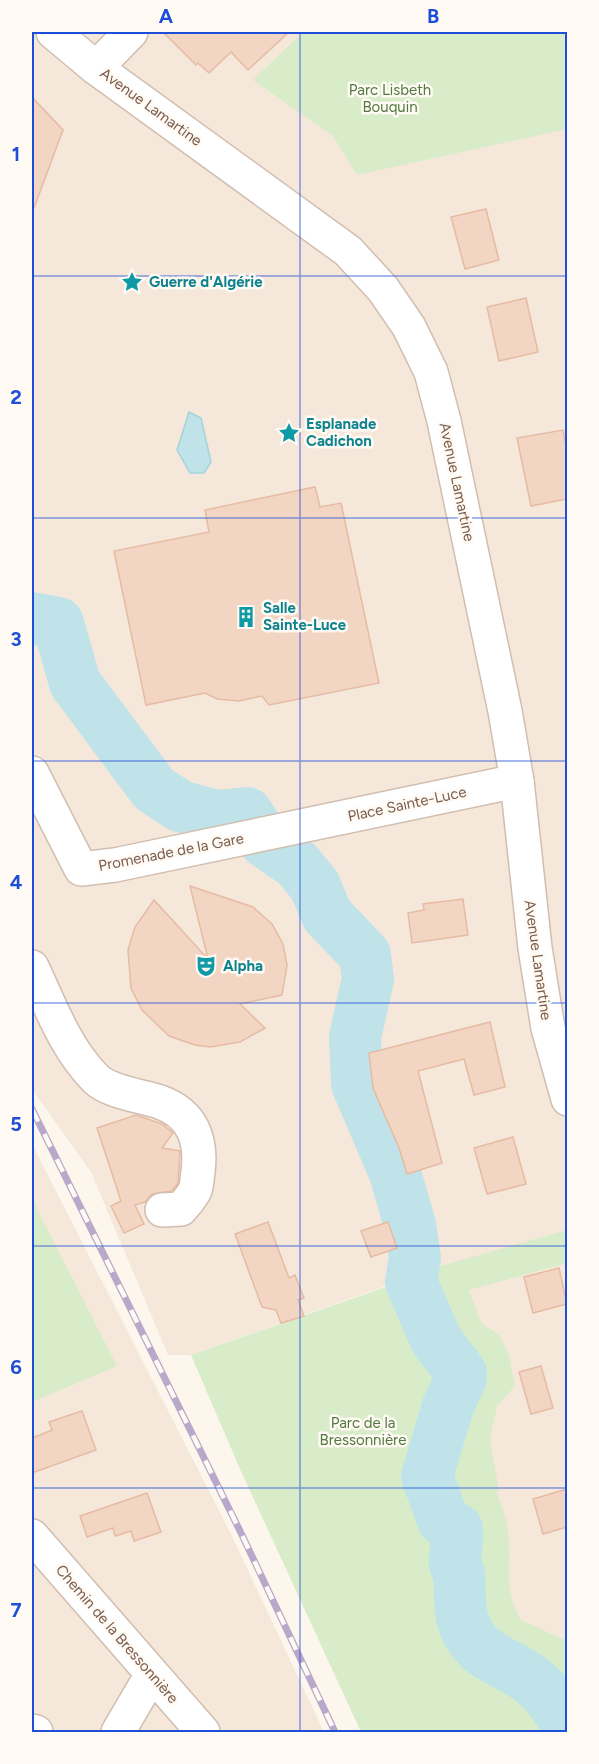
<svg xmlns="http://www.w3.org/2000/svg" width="599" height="1764" font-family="Figtree,sans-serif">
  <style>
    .residential { fill: #f5e8da }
    .green { fill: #d8ecc9 }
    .water { fill: #bfe3e8; stroke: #a5d3da; stroke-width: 1.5 }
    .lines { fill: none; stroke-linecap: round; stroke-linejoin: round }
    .river { stroke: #bfe3e8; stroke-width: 52 }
    .building { fill: #f3d5c3; stroke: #e6bba3; stroke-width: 1.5 }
    .minor-casing { stroke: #d1beb0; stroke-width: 36 }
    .minor { stroke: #fff; stroke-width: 33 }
    .rail-casing { stroke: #b9a8c9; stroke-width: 7 }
    .rail { stroke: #fffaf3; stroke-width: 4.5; stroke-dasharray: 14; stroke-linecap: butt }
    .grid { fill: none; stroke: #1d4ed8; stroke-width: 1.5; stroke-opacity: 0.55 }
    .labels { text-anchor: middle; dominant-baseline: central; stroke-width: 5; stroke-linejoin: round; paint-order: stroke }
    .park-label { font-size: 15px; fill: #537a41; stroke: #fffaf3 }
    .street-label { font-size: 15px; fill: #7a5c4d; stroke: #fffaf3 }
    .culture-label { font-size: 15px; font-weight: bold; fill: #0d838f; stroke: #fffaf3; text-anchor: start }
    .neatline { fill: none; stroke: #1d4ed8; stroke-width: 2 }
    .grid-label { font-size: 20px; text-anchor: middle; font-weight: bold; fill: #1d4ed8 }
  </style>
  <rect width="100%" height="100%" fill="#fdf6ec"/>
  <g class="residential">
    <path d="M32 32H567V1691L478 1562 445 1265 191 1355H168L91 1172 32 1089Z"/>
    <path d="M32 1144 231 1534 324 1732H32Z"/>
  </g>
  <g class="green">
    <path d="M303 32H567V129L357 175 333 136 253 80Z"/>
    <path d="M32 1199 117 1366 32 1402Z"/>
    <path d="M567 1230V1263L469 1290 481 1323 499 1335 509 1355 515 1386 497 1406 490 1439 499 1491 496 1492C503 1507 508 1524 509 1542 511 1573 504 1591 521 1620L567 1641V1732H361L240 1469 191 1355 417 1276 416 1273Z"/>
  </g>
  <path class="water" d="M189 412 201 418 211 462 204 473H190L177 450Z"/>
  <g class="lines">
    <path class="river" d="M32 618 58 623 75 683 154 789 180 806 217 816 247 813 265 842 297 864 315 886 327 915 365 955 368 979 355 1037 357 1084 395 1173 410 1225 415 1258 411 1282 436 1340 461 1373V1378L448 1406 427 1476 443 1520 457 1529C458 1540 456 1547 455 1557 453 1563 457 1568 459 1574 461 1589 458 1606 463 1621 475 1659 507 1660 534 1682 549 1694 558 1710 568 1726"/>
  </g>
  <g class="building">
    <path d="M163 32H289L248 70 231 52 209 73 198 63 196 65Z"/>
    <path d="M32 97 63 130 34 208 32 207Z"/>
    <path d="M486 209 499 260 465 269 451 217Z"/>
    <path d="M526 298 538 352 499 361 487 307Z"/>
    <path d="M563 430 567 452V499L531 506 517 438Z"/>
    <path d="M315 487 320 507 341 503 379 683 269 705 262 696 239 701 217 699 205 693 146 705 114 551 209 532 205 510Z"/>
    <path d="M190 886 253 907 272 924 283 944 287 965 282 995 240 1004 265 1028 240 1042 210 1047 195 1045 169 1036 142 1010 131 988 128 950 135 927 154 900 208 959Z"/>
    <path d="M463 899 468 935 412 943 408 913 424 910 423 904Z"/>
    <path d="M490 1022 505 1087 474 1095 464 1059 418 1071 442 1163 407 1174 399 1148 373 1088 369 1053Z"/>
    <path d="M136 1115 162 1124 173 1133 162 1148 180 1151 179 1170 178 1183 172 1191 152 1194 145 1202 135 1205 144 1224 124 1233 111 1206 121 1201 97 1128Z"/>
    <path d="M513 1137 526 1184 487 1194 474 1148Z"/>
    <path d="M268 1222 289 1278 295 1275 304 1298 298 1300 304 1316 281 1323 276 1310 262 1307 235 1234Z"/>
    <path d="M388 1222 397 1248 371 1257 361 1231Z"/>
    <path d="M559 1268 567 1304 533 1313 524 1277Z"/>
    <path d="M541 1366 553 1408 531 1414 519 1372Z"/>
    <path d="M82 1411 96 1450 32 1473V1438L52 1430 49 1422Z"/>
    <path d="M567 1489V1527L543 1534 533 1499Z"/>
    <path d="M147 1493 161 1532 134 1541 131 1531 115 1536 113 1528 87 1537 80 1516Z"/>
  </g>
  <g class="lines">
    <defs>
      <g id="minor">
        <path d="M53 32 96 68 348 251 383 289 409 327 431 372 444 421 505 711 517 781 535 948 548 1028 568 1099"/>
        <path d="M96 68 131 32"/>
        <path d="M32 773 81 869 115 865 517 781"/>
        <path d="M32 967C50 1005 65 1048 96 1079 109 1092 142 1096 160 1102 193 1114 202 1140 198 1172 197 1178 197 1185 195 1190 192 1197 186 1203 181 1209L162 1210"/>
        <path d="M32 1536 203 1732"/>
        <path d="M32 1731 36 1732"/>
        <path d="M118 1732 145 1686 155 1678"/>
      </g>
    </defs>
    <use href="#minor" class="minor-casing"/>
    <use href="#minor" class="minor"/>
    <defs>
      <path id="rail" d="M32 1109 242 1535 335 1732"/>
    </defs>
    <use href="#rail" class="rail-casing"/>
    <use href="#rail" class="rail"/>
  </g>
  <path class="grid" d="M300 32V1732M32 276H568M32 518H568M32 761H568M32 1003H568M32 1246H568M32 1488H568"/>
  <defs>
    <symbol id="sight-bare" viewBox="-9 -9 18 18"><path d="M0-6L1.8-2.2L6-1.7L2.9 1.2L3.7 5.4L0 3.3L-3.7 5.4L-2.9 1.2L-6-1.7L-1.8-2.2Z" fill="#0f9aa8" stroke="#fffaf3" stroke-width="2.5" paint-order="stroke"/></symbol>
    <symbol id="building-bare" viewBox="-9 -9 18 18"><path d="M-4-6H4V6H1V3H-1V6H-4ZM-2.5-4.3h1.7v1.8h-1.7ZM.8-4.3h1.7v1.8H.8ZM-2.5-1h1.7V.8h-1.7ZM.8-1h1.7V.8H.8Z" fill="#0f9aa8" stroke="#fffaf3" stroke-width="2.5" paint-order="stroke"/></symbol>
    <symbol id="theatre-bare" viewBox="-9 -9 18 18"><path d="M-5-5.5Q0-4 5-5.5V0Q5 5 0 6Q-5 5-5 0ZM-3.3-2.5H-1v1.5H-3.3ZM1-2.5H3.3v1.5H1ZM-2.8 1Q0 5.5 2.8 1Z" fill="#0f9aa8" stroke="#fffaf3" stroke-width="2.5" paint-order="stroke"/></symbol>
  </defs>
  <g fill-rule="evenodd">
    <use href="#sight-bare" x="117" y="267" width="30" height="30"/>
    <use href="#sight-bare" x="274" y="418" width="30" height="30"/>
    <use href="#building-bare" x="231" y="602" width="30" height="30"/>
    <use href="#theatre-bare" x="191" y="951" width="30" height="30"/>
  </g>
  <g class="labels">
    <g class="park-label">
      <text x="390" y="90">Parc Lisbeth<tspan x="390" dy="17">Bouquin</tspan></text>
      <text x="363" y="1423">Parc de la<tspan x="363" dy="17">Bressonnière</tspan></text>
    </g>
    <g class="street-label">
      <text transform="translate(151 107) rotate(36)">Avenue Lamartine</text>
      <text transform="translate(457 482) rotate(78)">Avenue Lamartine</text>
      <text transform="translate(407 804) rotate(-12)">Place Sainte-Luce</text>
      <text transform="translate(171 852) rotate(-11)">Promenade de la Gare</text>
      <text transform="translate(538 960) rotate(82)">Avenue Lamartine</text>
      <text transform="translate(117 1634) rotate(49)">Chemin de la Bressonnière</text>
    </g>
    <g class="culture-label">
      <text x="149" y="282">Guerre d'Algérie</text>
      <text x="306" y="424">Esplanade<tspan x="306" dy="17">Cadichon</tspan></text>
      <text x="263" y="608">Salle<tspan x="263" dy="17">Sainte-Luce</tspan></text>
      <text x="223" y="966">Alpha</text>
    </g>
  </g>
  <rect width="599" height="1764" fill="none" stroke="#fffaf3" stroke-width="66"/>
  <rect x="33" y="33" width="533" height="1698" class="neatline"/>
  <g class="grid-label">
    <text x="166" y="23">A</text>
    <text x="433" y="23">B</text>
    <text x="16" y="161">1</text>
    <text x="16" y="404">2</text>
    <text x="16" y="646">3</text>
    <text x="16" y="889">4</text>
    <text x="16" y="1131">5</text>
    <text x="16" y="1374">6</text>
    <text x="16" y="1617">7</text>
  </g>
</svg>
